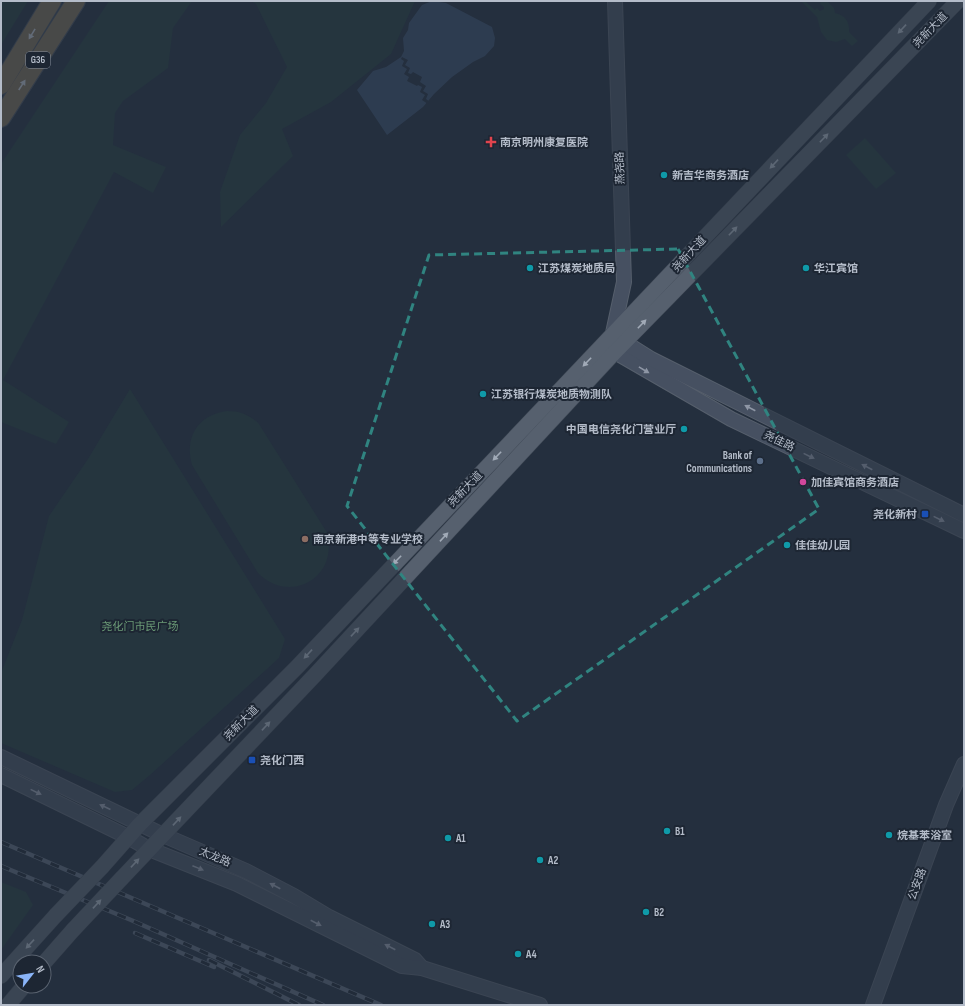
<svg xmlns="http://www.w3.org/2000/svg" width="965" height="1006" font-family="'Sofia Sans Condensed','Noto Sans SC',sans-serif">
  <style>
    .green { fill: #263c3f }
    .water { fill: #394c67 }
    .pier { fill: #242f3e }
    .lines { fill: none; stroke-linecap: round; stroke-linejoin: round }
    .secondary-casing { stroke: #565f6c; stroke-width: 16 }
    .primary-casing { stroke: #414a57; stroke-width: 16 }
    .highway-casing { stroke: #434c59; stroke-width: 20 }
    .secondary { stroke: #465061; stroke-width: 14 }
    .primary { stroke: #56606e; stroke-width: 15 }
    .highway { stroke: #746855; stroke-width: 18 }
    .rail-casing { stroke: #5a6575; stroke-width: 4.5 }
    .rail { stroke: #1d2633; stroke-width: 3; stroke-dasharray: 9; stroke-linecap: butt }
    .primary-bridge-casing { stroke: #414a57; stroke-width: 16; stroke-linecap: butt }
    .primary-bridge { stroke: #56606e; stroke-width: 15 }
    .oneway { fill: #a1aab7 }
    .oneway2 { fill: #aeb4bd }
    .oneway3 { fill: #8e96a5 }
    .marked { fill: none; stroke: #308480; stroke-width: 3; stroke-dasharray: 8 5; stroke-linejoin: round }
    .health-dot { fill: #e0444e; stroke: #1d2633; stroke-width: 1.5 }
    .culture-dot { fill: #0f9aa8; stroke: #1d2633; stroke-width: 1.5 }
    .service-dot { fill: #5c6f8a; stroke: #1d2633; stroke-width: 1.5 }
    .hotel-dot { fill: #d1479c; stroke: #1d2633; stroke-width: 1.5 }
    .transit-dot { fill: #1a4fb4; stroke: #1d2633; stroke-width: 1.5 }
    .education-dot { fill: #8d6e63; stroke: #1d2633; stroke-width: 1.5 }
    .labels { text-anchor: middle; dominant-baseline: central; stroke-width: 4; stroke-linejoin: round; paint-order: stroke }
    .shield { fill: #1d2633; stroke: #878f9c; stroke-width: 1 }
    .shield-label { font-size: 10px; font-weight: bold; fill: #b4bcc9 }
    .street-label { font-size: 11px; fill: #b4bcc9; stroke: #1d2633 }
    .poi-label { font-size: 11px; font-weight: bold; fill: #b4bcc9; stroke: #1d2633; text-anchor: start }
    .park-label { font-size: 11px; fill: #6b9a76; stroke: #1d2633 }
  </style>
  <rect width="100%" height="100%" fill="#242f3e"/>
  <g class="green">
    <path d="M1 1H28L1 45Z"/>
    <path d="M109 1H192L173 28 168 68 123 101 115 113 113 145 166 167 153 193 114 172 3 380 69 422 56 444 1 422V164Z"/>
    <path d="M251 1H415L391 54 331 102 282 129 293 156 221 227 220 192 240 135 266 103 287 67 256 4Z"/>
    <path d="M801 1H805L815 10 817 8 820 11 824 9V7L820 4 821 1H827L834 8 835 13C845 15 850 22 849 32L858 41 852 46 845 39 836 42 827 40 821 32 817 17Z"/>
    <path d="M865 138 896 173 876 189 846 155Z"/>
    <path d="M130 389 285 639 279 658 150 775 132 790 115 792 1 743V673L22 620 49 516 88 459Z"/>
    <path d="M227 411C240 411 250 415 259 424L326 531C341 576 291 606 258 573L192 465C184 437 198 415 227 411Z"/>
    <path d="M1 882 26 892 33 905 1 950Z"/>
  </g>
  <path class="water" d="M432 1 446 3 492 27 495 38 494 46 485 56 473 62 452 77 434 94 423 107 387 135 357 90 373 71 386 67 401 57 404 51 403 38 408 30 409 23 422 5Z"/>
  <path class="pier" d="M402 57 408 60 405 65 410 68 408 73 411 74 413 72 422 77 420 82 426 86 423 91 428 94 426 99 430 102 428 104 422 100 425 95 420 92 422 87 418 85 417 86 407 81 409 77 404 74 407 69 402 66 404 61 401 59Z"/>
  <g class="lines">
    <defs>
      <g id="secondary">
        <path d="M615 1 624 282 613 333 615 352 731 419 964 531"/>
        <path d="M617 336 624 342 651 359 964 515"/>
        <path d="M1 757 163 835 246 871 294 896 329 917 415 960 422 968"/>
        <path d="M1 775 128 837 149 849 237 884 402 966 422 968 540 1005"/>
        <path d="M873 1005 946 805 964 764"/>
      </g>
      <g id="primary">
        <path d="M102 867 140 824 297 667 929 1"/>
        <path d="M122 878 314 676 615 352 958 1"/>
        <path d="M44 963 73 930"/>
        <path d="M1 976 56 915"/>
        <path d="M8 1005 24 986"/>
      </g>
      <g id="highway">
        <path d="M1 85 52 1"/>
        <path d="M1 118 76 1"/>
      </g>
    </defs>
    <use href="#secondary" class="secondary-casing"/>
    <use href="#primary" class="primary-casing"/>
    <use href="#highway" class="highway-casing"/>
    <use href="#secondary" class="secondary"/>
    <use href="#primary" class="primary"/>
    <use href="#highway" class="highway"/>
    <defs>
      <g id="rail">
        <path d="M1 842 381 1005"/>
        <path d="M1 866 131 920 323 1005"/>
        <path d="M135 933 214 967"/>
        <path d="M209 960 299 1005"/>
      </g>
    </defs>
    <use href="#rail" class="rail-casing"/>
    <use href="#rail" class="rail"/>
    <defs>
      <g id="primary-bridge">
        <path d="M56 915 102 867"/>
        <path d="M73 930 122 878"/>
      </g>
    </defs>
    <use href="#primary-bridge" class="primary-bridge-casing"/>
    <use href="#primary-bridge" class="primary-bridge"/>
  </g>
  <defs><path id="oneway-solid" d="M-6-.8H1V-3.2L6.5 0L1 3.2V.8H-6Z"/></defs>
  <g class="oneway">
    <use href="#oneway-solid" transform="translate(902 29) rotate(133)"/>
    <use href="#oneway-solid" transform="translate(824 138) rotate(-46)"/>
    <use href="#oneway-solid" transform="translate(774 164) rotate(133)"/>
    <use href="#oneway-solid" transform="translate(733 231) rotate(-46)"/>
    <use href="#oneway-solid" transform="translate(642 324) rotate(-46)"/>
    <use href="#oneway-solid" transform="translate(587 362) rotate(134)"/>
    <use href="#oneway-solid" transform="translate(497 456) rotate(134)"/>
    <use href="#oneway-solid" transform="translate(444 537) rotate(-47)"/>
    <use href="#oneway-solid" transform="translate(397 560) rotate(134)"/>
    <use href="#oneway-solid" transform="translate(355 632) rotate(-47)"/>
    <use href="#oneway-solid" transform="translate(308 654) rotate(133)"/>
    <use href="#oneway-solid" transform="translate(266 726) rotate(-47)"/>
    <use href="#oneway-solid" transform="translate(177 821) rotate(-47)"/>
    <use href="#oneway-solid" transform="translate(135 863) rotate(-47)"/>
    <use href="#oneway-solid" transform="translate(97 904) rotate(-47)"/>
    <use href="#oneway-solid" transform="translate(30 944) rotate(133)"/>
  </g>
  <g class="oneway2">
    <use href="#oneway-solid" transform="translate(32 34) rotate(121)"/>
    <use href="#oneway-solid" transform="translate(22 85) rotate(-57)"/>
  </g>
  <g class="oneway3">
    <use href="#oneway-solid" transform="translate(644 370) rotate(31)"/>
    <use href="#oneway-solid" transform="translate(750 408) rotate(-153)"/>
    <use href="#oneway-solid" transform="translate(809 456) rotate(26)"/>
    <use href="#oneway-solid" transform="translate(867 467) rotate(-153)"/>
    <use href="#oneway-solid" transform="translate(939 519) rotate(26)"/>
    <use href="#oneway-solid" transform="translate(36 792) rotate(26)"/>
    <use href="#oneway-solid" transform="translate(105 807) rotate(-155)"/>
    <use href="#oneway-solid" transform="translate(198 868) rotate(22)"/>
    <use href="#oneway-solid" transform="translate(275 886) rotate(-152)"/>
    <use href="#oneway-solid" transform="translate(316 923) rotate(27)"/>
    <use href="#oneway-solid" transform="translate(390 947) rotate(-153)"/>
  </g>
  <path d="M0 0H965V1006H0ZM678 249 819 509 517 721 347 506 429 255Z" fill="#242f3e" fill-opacity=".55" fill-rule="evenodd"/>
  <path class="marked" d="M678 249 819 509 517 721 347 506 429 255Z"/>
  <path class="health-dot" d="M489 136h4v4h4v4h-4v4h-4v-4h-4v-4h4z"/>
  <g class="culture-dot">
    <circle cx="664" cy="175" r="4"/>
    <circle cx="530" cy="268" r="4"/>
    <circle cx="806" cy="268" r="4"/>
    <circle cx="483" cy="394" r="4"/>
    <circle cx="684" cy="429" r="4"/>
    <circle cx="787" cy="545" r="4"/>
    <circle cx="667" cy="831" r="4"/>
    <circle cx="889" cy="835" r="4"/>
    <circle cx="448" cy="838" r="4"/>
    <circle cx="540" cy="860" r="4"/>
    <circle cx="646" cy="912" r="4"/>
    <circle cx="432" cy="924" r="4"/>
    <circle cx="518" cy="954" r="4"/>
  </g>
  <circle class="service-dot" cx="760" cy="461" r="4"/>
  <circle class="hotel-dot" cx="803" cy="482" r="4"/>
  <g class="transit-dot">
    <rect x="921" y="510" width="8" height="8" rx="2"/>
    <rect x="248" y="756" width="8" height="8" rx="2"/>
  </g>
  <circle class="education-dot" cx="305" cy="539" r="4"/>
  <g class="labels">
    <rect class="shield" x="26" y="52" width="24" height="16" rx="3"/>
    <g class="shield-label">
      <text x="38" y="60">G36</text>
    </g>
    <g class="street-label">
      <text transform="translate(930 30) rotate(-46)">尧新大道</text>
      <text transform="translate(620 168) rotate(-92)">燕尧路</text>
      <text transform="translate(689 254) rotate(-47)">尧新大道</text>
      <text transform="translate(779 441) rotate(26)">尧佳路</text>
      <text transform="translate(465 489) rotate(-46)">尧新大道</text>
      <text transform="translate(241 723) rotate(-45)">尧新大道</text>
      <text transform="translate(215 857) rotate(23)">太龙路</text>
      <text transform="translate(917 884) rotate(-70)">公安路</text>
    </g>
    <g class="poi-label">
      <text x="500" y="142">南京明州康复医院</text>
      <text x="672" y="175">新吉华商务酒店</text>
      <text x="538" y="268">江苏煤炭地质局</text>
      <text x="814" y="268">华江宾馆</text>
      <text x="491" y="394">江苏银行煤炭地质物测队</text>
      <text x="676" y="429" text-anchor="end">中国电信尧化门营业厅</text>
      <text x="752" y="455" text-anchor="end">Bank of<tspan x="752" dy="13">Communications</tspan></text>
      <text x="811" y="482">加佳宾馆商务酒店</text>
      <text x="917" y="514" text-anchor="end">尧化新村</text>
      <text x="313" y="539">南京新港中等专业学校</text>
      <text x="795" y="545">佳佳幼儿园</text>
      <text x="260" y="760">尧化门西</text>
      <text x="675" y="831">B1</text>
      <text x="897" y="835">烷基苯浴室</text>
      <text x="456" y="838">A1</text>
      <text x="548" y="860">A2</text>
      <text x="654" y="912">B2</text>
      <text x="440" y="924">A3</text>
      <text x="526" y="954">A4</text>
    </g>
    <g class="park-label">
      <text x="140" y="626">尧化门市民广场</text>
    </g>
  </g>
  <rect width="965" height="1006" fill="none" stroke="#b4bcc9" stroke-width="4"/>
  <g transform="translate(32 974) rotate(59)"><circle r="19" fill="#1d2633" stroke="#59626f"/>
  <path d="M0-3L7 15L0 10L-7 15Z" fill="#8ab4f8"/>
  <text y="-6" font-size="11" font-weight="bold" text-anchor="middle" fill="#b4bcc9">N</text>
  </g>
</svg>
